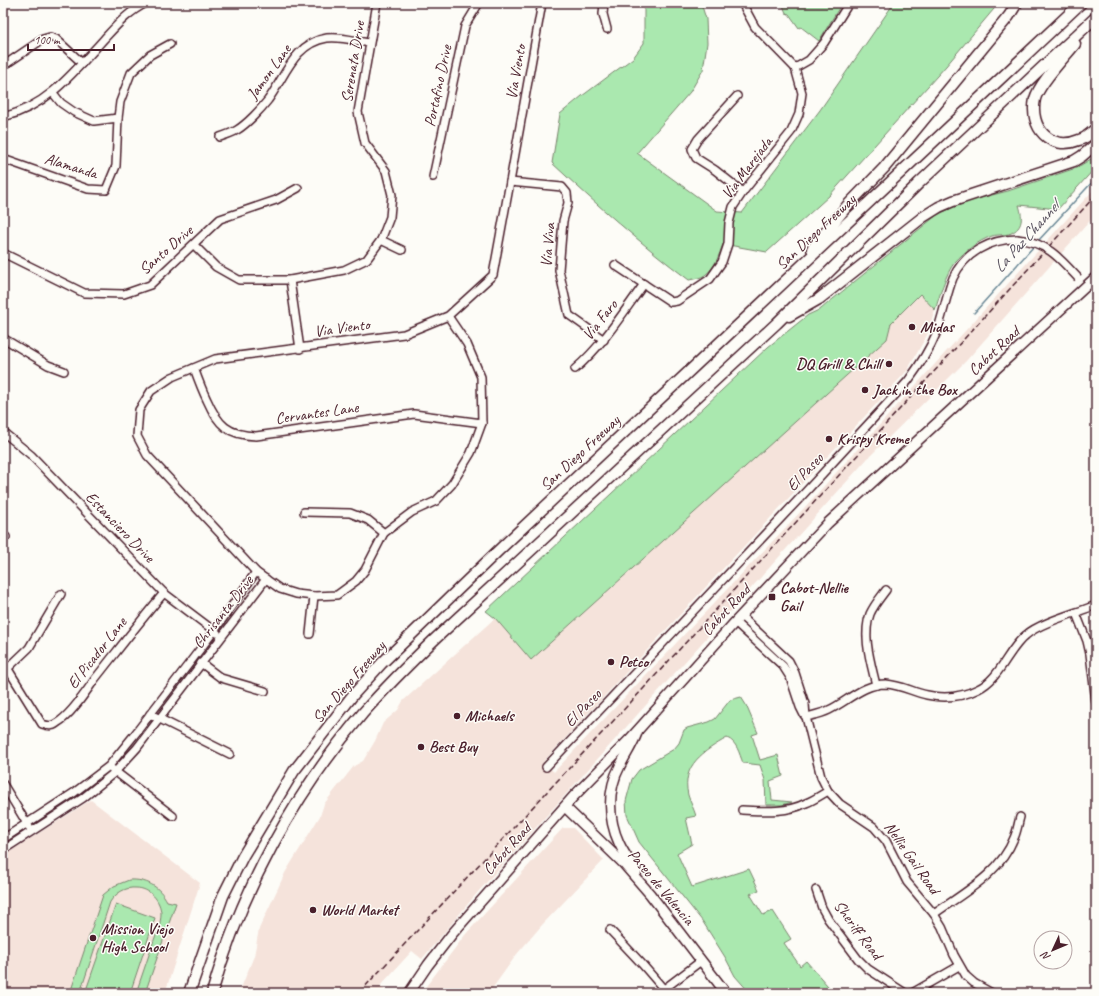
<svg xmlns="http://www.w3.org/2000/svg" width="1099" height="996" font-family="Caveat,sans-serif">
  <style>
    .built { fill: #f5e3db }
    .green { fill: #aae8af; stroke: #7a846d }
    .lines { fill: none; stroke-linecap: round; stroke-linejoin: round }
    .stream { stroke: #698795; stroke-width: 1.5 }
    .minor-casing { stroke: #4a1f2b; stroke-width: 10 }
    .major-casing { stroke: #4a1f2b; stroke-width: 12 }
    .highway-casing { stroke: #4a1f2b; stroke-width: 13 }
    .minor { stroke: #fdfcf7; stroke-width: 7 }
    .major { stroke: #fdfcf7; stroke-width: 9 }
    .highway { stroke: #fdfcf7; stroke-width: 10 }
    .rail { stroke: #4a1f2b; stroke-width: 1.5; stroke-dasharray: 6 3; stroke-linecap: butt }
    .minor-bridge-casing { stroke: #4a1f2b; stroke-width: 10; stroke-linecap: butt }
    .minor-bridge { stroke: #fdfcf7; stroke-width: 7 }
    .poi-dot { fill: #4a1f2b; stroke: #fdfcf7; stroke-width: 1.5 }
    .labels { text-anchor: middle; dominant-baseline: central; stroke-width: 3; stroke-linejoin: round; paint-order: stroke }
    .street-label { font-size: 16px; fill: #4a1f2b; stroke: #fdfcf7 }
    .poi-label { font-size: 16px; font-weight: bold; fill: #4a1f2b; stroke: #fdfcf7; text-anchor: start }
    .water-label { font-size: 17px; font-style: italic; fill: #5a5360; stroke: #fdfcf7 }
  </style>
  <rect width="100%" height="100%" fill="#fdfcf7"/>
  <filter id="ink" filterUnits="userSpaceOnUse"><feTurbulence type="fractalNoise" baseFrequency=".025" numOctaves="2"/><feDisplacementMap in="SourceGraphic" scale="8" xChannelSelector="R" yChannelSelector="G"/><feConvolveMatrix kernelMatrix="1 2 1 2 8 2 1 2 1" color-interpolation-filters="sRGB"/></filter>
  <g filter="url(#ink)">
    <g class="built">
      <path d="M1096 187V214L966 361 868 458 478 892 422 959 412 951 380 986 386 991 384 993H239L254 956 259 929 285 873 320 816 324 804 354 766 363 761 375 741 383 723 398 710 403 701 495 618 531 660 887 339 891 323 921 294 935 310 927 335 907 371 543 762 554 772 805 507Z"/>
      <path d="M91 800 200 883 165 993H3V856Z"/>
      <path d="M563 828H573L604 860 542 925 517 954 489 993H421L465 935Z"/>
    </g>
    <g class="green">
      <path d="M644 3H701L706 19 707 43 703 70 690 92 637 153 717 211 742 213 820 110 894 3H999L946 66 829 196 767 252 723 244C719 255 715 268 705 275 701 278 694 279 689 280 641 244 596 204 552 163L560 114 582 96 633 58 644 43Z"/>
      <path d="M782 3H842L819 41 801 27 799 28 789 14 786 13Z"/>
      <path d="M1096 156V167L1058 209 1019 205C1022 215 1024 226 1013 232 1008 236 998 234 992 236 978 241 965 251 955 262 945 274 940 296 935 310L920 294 891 323 887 339 531 660 495 618 486 611 768 347 808 315 821 309 828 303 937 215 964 202 1008 191 1076 168Z"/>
      <path d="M741 697 746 705 758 733 752 735 760 760 778 755 783 776 770 781 772 800 792 802 782 805H766L765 780 760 765 743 763C739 753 737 742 727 738 704 751 681 765 688 795 690 802 694 809 696 816L686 818 692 844 677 853 692 887 749 869 759 890 750 894 763 915 773 911 791 939 784 943 800 966 806 961 834 993H750L735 976 725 957 703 922 639 842 627 815 626 801 632 779 639 770 674 749 679 743 684 730 687 728 709 722 715 719 730 700Z"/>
      <path d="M129 880C146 879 159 886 167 901L176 903 145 993H136C142 976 147 960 153 943 156 934 161 924 161 914 161 900 149 888 136 888 125 887 116 893 110 902L80 993H70L103 895 114 886Z"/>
      <path d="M116 904 155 918 130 993H85Z"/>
    </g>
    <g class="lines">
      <g class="stream">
        <path d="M1038 241 1096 178"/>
        <path d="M974 313 1034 246"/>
      </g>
      <defs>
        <g id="minor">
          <path d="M604 3 603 14 607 29"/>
          <path d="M3 66 43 39 50 37 56 39 82 63"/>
          <path d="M795 68 809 60 824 43 849 3"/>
          <path d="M53 93 61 103 74 112 94 121 118 118"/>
          <path d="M737 96 698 139 692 149 696 158 715 170 743 192"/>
          <path d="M3 117C48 106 74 72 104 39 117 25 128 12 146 3"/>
          <path d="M220 137C226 135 232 133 237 130 247 124 261 109 268 100 285 77 294 43 327 38 340 36 356 41 369 43"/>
          <path d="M3 159 88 189 106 190 116 166 118 118 120 102 131 73 150 55 170 44"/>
          <path d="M433 177 465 26 479 3"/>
          <path d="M510 182 562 187 567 193 568 203 563 221 559 270 569 315 604 340"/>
          <path d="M381 240 402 250"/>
          <path d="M194 245 216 267 239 280H290L344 270 367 259 381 240 390 217 392 195 386 171 365 143 358 112 377 3"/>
          <path d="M3 253 84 293 124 294 150 285 220 219 276 200 298 188"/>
          <path d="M615 265 671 302 677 301 710 279 722 262 728 244 729 223 733 207 743 192 791 132 799 114 802 93 795 68 755 27 742 3"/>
          <path d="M290 280 300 349"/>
          <path d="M448 316 467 344 481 377 482 423 471 453 452 484 436 501 412 512 384 533 365 570 356 581 337 595 314 596 296 594 280 589 256 572 147 455 137 436 139 410 151 391 172 377 215 359 404 334 448 316 493 275 510 182 542 3"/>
          <path d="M3 338 48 365 64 371"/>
          <path d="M194 368C198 379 202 390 207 400 218 425 228 435 256 436L414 414 482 423"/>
          <path d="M575 369C603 345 622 314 644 284"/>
          <path d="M3 432 31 455 164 593 217 633"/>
          <path d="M304 512 350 513 368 520 384 533"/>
          <path d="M3 537H6"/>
          <path d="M1076 613 1087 641 1090 654 1096 702"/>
          <path d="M741 616 789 661 795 673 805 704 806 717 821 777 828 791 840 804 874 827 886 841 907 882 934 914 942 927 954 955 966 976 974 983 992 993"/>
          <path d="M735 622 783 666 790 677 800 707 804 715"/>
          <path d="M310 634 314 596"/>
          <path d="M3 661 42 724C48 726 52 727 57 723 70 716 86 692 95 679 118 650 140 621 164 593"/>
          <path d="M201 663 221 678 265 691"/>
          <path d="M7 669 29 648 61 594"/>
          <path d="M876 685C871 663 862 636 870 614 874 605 880 598 886 590"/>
          <path d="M150 714 230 754"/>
          <path d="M806 717C814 715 821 714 829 710 848 701 863 684 886 684 901 685 913 692 927 695 945 699 962 697 978 689 1001 678 1007 650 1026 635 1041 622 1077 613 1096 605"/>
          <path d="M546 767 799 499 908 381C919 366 929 351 936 334 943 316 946 296 953 278 964 253 990 239 1017 239"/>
          <path d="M112 769 173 816"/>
          <path d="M3 784 29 827"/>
          <path d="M742 810C763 811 787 813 806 803 814 800 821 795 828 791"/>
          <path d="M3 839 75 792 109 766 135 734 214 631 256 572"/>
          <path d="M3 850 83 798 115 772 137 748 266 579"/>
          <path d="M816 890 822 908 828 919 858 959 868 969 905 993"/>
          <path d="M934 914C963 893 1000 874 1014 838 1017 832 1018 824 1020 817"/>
          <path d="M610 930 642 964 667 993"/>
          <path d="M664 989 701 961"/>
          <path d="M912 993 959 966"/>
        </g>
        <g id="major">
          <path d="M565 807 623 863 650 894 726 993"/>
          <path d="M637 872C631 863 624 854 619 843 608 819 607 790 620 766 626 754 632 746 637 733"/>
          <path d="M409 993 428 965 452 934 573 797 629 740 735 622 828 523 1096 277"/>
        </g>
        <g id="highway">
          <path d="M1075 44C1065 57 1039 83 1035 99 1029 127 1050 152 1079 140 1082 139 1085 138 1087 136 1090 134 1093 131 1096 128"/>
          <path d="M812 249 847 206 884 168 1009 16 1017 3"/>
          <path d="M789 316 819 299 923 217 939 207 953 201 1074 161 1082 156 1096 144"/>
          <path d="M189 993 223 896 243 856 294 771 353 695 382 663 499 550 1081 3"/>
          <path d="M212 993C241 891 294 794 363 713 386 687 410 663 435 639L777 323 919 183 1096 17"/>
        </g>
      </defs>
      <use href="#minor" class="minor-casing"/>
      <use href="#major" class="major-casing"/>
      <use href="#highway" class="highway-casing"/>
      <use href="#minor" class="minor"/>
      <use href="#major" class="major"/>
      <use href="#highway" class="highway"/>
      <path class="rail" d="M359 993 644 688 1096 195"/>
      <defs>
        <path id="minor-bridge" d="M1017 239C1046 242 1059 257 1078 278"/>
      </defs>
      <use href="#minor-bridge" class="minor-bridge-casing"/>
      <use href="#minor-bridge" class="minor-bridge"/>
    </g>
  </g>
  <g class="poi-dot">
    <circle cx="912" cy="327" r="4"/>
    <circle cx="889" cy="364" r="4"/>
    <circle cx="865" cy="390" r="4"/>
    <circle cx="829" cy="439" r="4"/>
    <rect x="768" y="593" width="8" height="8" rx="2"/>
    <circle cx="611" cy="662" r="4"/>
    <circle cx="457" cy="716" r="4"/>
    <circle cx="421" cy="747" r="4"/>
    <circle cx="313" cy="910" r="4"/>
    <circle cx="93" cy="938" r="4"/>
  </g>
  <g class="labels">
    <g class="street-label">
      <text transform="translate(353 62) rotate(-81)">Serenata Drive</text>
      <text transform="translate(269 72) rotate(-54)">Jamon Lane</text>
      <text transform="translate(516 72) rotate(-80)">Via Viento</text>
      <text transform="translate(438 86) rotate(-78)">Portafino Drive</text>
      <text transform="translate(71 166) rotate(17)">Alamanda</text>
      <text transform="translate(747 168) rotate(-53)">Via Marejada</text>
      <text transform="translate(816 232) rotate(-43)">San Diego Freeway</text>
      <text transform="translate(548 245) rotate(-85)">Via Viva</text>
      <text transform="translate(166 250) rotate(-41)">Santo Drive</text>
      <text transform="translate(600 320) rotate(-52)">Via Faro</text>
      <text transform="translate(342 328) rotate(-8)">Via Viento</text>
      <text transform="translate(994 351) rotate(-43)">Cabot Road</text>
      <text transform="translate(317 413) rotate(-8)">Cervantes Lane</text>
      <text transform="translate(580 453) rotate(-43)">San Diego Freeway</text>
      <text transform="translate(805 472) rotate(-47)">El Paseo</text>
      <text transform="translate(120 527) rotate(46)">Estanciero Drive</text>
      <text transform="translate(726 610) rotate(-47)">Cabot Road</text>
      <text transform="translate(223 612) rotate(-52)">Chrisanta Drive</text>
      <text transform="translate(97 653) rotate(-52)">El Picador Lane</text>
      <text transform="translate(349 682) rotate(-49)">San Diego Freeway</text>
      <text transform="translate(583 708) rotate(-46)">El Paseo</text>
      <text transform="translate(507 849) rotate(-48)">Cabot Road</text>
      <text transform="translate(912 858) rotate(55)">Nellie Gail Road</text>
      <text transform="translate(661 887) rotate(50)">Paseo de Valencia</text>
      <text transform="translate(858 930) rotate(53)">Sheriff Road</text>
    </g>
    <g class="poi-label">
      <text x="920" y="327">Midas</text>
      <text x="881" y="364" text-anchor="end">DQ Grill &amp; Chill</text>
      <text x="873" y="390">Jack in the Box</text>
      <text x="837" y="439">Krispy Kreme</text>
      <text x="780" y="588">Cabot-Nellie<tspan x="780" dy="18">Gail</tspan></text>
      <text x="619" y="662">Petco</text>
      <text x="465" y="716">Michaels</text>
      <text x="429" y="747">Best Buy</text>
      <text x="321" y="910">World Market</text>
      <text x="101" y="929">Mission Viejo<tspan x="101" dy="18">High School</tspan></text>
    </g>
    <g class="water-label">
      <text transform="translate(1026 237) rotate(-48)">La Paz Channel</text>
    </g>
  </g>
  <rect width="1099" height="996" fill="none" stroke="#fdfcf7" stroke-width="16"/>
  <rect x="8" y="8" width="1083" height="980" fill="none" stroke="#4a1f2b" stroke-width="1.5" filter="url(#ink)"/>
  <g transform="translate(1053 950) rotate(226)"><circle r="19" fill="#fdfcf7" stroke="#b5a4a5"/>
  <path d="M0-3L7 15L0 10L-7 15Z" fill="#4a1f2b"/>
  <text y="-6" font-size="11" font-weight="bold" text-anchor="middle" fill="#4a1f2b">N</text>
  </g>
  <path d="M28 44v6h86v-6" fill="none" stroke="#4a1f2b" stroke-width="2"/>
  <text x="34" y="44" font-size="12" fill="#4a1f2b" stroke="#fdfcf7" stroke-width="3" paint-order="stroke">100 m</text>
</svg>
